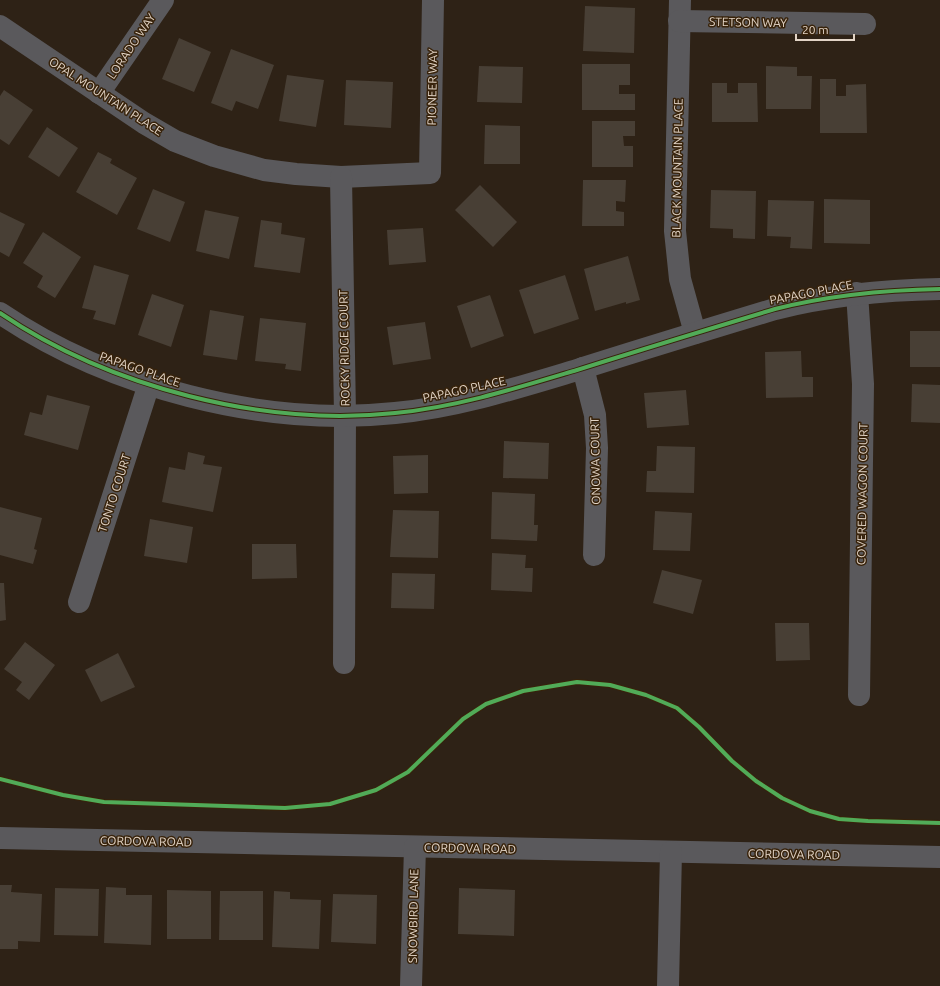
<svg xmlns="http://www.w3.org/2000/svg" width="940" height="986" font-family="Ubuntu,sans-serif">
  <style>
    .building { fill: #483f35 }
    .lines { fill: none; stroke-linecap: round; stroke-linejoin: round }
    .minor { stroke: #5a595c; stroke-width: 22 }
    .cycleway-casing { stroke: #38230b; stroke-width: 6 }
    .cycleway { stroke: #51ab58; stroke-width: 4 }
    .labels { text-anchor: middle; dominant-baseline: central; stroke-width: 3; stroke-linejoin: round; paint-order: stroke }
    .street-label { font-size: 12px; fill: #e2d4c6; stroke: #38230b }
  </style>
  <rect width="100%" height="100%" fill="#2e2216"/>
  <g class="building">
    <path d="M585 6 635 8 634 53 583 51Z"/>
    <path d="M179 38 211 52 194 92 162 79Z"/>
    <path d="M231 49 274 65 258 109 236 101 232 111 211 103Z"/>
    <path d="M582 64H630V85H619V94H635V110H582Z"/>
    <path d="M479 66 523 67 522 103 477 102Z"/>
    <path d="M766 66 797 67V76H812L811 109H766Z"/>
    <path d="M287 75 324 80 316 127 279 121Z"/>
    <path d="M820 79H836V96H846V85L866 84 867 133H820Z"/>
    <path d="M346 80 393 82 391 128 344 125Z"/>
    <path d="M712 83H727V93H738V83H757L758 122H712Z"/>
    <path d="M4 90 33 110 9 145 0 139V96Z"/>
    <path d="M592 121H635V136H623L624 146H633V167H592Z"/>
    <path d="M485 125 520 126V164H484Z"/>
    <path d="M47 127 78 148 59 177 28 157Z"/>
    <path d="M98 152 112 159 110 163 137 178 117 215 76 192Z"/>
    <path d="M583 180H626L625 202 616 201V211L624 212V226H582Z"/>
    <path d="M480 185 517 222 493 247 455 210Z"/>
    <path d="M153 189 185 202 170 242 137 229Z"/>
    <path d="M711 190 756 191 755 239 733 238V229L710 228Z"/>
    <path d="M824 199 870 200V244L824 243Z"/>
    <path d="M768 200 814 201 812 249 790 248 791 237 767 236Z"/>
    <path d="M205 210 239 217 229 259 196 251Z"/>
    <path d="M0 212 25 224 9 257 0 252Z"/>
    <path d="M261 220 282 223 281 234 305 238 300 273 254 267Z"/>
    <path d="M423 228 426 262 389 265 387 230Z"/>
    <path d="M43 232 81 257 55 298 37 287 43 276 23 263Z"/>
    <path d="M628 256 640 300 626 304V302L595 311 584 269Z"/>
    <path d="M94 265 129 275 115 325 93 319 96 311 82 308Z"/>
    <path d="M565 275 579 319 534 334 519 290Z"/>
    <path d="M152 294 184 305 171 347 138 335Z"/>
    <path d="M490 295 504 336 471 348 457 306Z"/>
    <path d="M210 310 244 316 237 360 203 355Z"/>
    <path d="M260 318 306 323 301 371 285 369 286 364 255 361Z"/>
    <path d="M425 322 431 359 393 365 387 327Z"/>
    <rect x="910" y="331" width="30" height="36"/>
    <path d="M801 351 802 377H813V397L766 398 765 352Z"/>
    <path d="M912 384 940 385V423L911 422Z"/>
    <path d="M686 390 689 425 647 428 644 393Z"/>
    <path d="M47 395 90 406 78 450 24 435 30 412 42 415Z"/>
    <path d="M504 441 549 443 548 479 503 478Z"/>
    <path d="M657 446 695 447 694 493 646 492 647 471H656Z"/>
    <path d="M188 452 205 456 203 464 222 467 213 512 162 502 169 467 185 470Z"/>
    <path d="M428 455V493L394 494 393 456Z"/>
    <path d="M492 492 535 494 534 525H538L537 541 491 539Z"/>
    <path d="M0 507 42 518 34 549 37 550 33 564 0 555Z"/>
    <path d="M393 510 439 511 438 558 390 557Z"/>
    <path d="M655 511 692 513 690 551 653 550Z"/>
    <path d="M150 519 193 527 187 563 144 556Z"/>
    <path d="M252 544H296L297 578 252 579Z"/>
    <path d="M492 553 526 555 525 568H533L532 592 491 590Z"/>
    <path d="M662 570 702 580 693 614 653 603Z"/>
    <path d="M392 573 435 574 434 609 391 608Z"/>
    <path d="M0 583H4L6 620 0 621Z"/>
    <path d="M775 623H809L810 660 776 661Z"/>
    <path d="M25 642 55 665 29 700 16 690 22 682 4 669Z"/>
    <path d="M118 653 135 687 101 702 85 670Z"/>
    <path d="M0 885H12L11 892 42 894 40 942 18 941V949H0Z"/>
    <path d="M106 887 126 888V895H152L151 945 104 943Z"/>
    <path d="M55 888 99 889 98 936 54 935Z"/>
    <path d="M459 888 515 890 514 936 458 934Z"/>
    <path d="M167 890 211 891V939H167Z"/>
    <path d="M220 891H263V940H219Z"/>
    <path d="M274 891 290 892V899L321 900 319 949 272 947Z"/>
    <path d="M333 894 377 895 376 944 331 942Z"/>
  </g>
  <g class="lines">
    <g class="minor">
      <path d="M680 0 675 231 680 279 695 333"/>
      <path d="M679 21 865 24"/>
      <path d="M0 26 144 123 175 141 214 156 264 170 296 174 341 177 430 173 433 0"/>
      <path d="M99 93 163 0"/>
      <path d="M341 177 345 415 344 663"/>
      <path d="M857 293 863 384 859 695"/>
      <path d="M0 313C109 387 263 427 395 413 457 407 517 388 577 370 643 349 709 329 775 309 830 295 884 290 940 289"/>
      <path d="M583 368 595 415 597 448 594 555"/>
      <path d="M79 602 149 384"/>
      <path d="M0 838 940 857"/>
      <path d="M411 986 415 847"/>
      <path d="M668 986 671 852"/>
    </g>
    <defs>
      <g id="cycleway">
        <path d="M0 313C109 387 263 427 395 413 457 407 517 388 577 370 643 349 709 329 775 309 830 295 884 290 940 289"/>
        <path d="M0 779 63 795 104 802 285 808 330 804 376 790 408 772 463 719 486 704 523 691 577 682 610 685 646 695 677 708 699 727 732 761 756 781 782 798 810 811 839 819 868 821 940 823"/>
      </g>
    </defs>
    <use href="#cycleway" class="cycleway-casing"/>
    <use href="#cycleway" class="cycleway"/>
  </g>
  <g class="labels">
    <g class="street-label">
      <text transform="translate(748 22) rotate(1)">STETSON WAY</text>
      <text transform="translate(131 46) rotate(-56)">LORADO WAY</text>
      <text transform="translate(432 87) rotate(-89)">PIONEER WAY</text>
      <text transform="translate(106 96) rotate(33)">OPAL MOUNTAIN PLACE</text>
      <text transform="translate(677 168) rotate(-89)">BLACK MOUNTAIN PLACE</text>
      <text transform="translate(811 292) rotate(-11)">PAPAGO PLACE</text>
      <text transform="translate(344 348) rotate(-91)">ROCKY RIDGE COURT</text>
      <text transform="translate(140 369) rotate(19)">PAPAGO PLACE</text>
      <text transform="translate(464 389) rotate(-12)">PAPAGO PLACE</text>
      <text transform="translate(595 461) rotate(-91)">ONOWA COURT</text>
      <text transform="translate(114 493) rotate(-72)">TONTO COURT</text>
      <text transform="translate(862 494) rotate(-89)">COVERED WAGON COURT</text>
      <text transform="translate(146 841) rotate(1)">CORDOVA ROAD</text>
      <text transform="translate(470 848) rotate(1)">CORDOVA ROAD</text>
      <text transform="translate(794 854) rotate(1)">CORDOVA ROAD</text>
      <text transform="translate(413 916) rotate(-89)">SNOWBIRD LANE</text>
    </g>
  </g>
  <path d="M796 34v6h58v-6" fill="none" stroke="#e2d4c6" stroke-width="2"/>
  <text x="802" y="34" font-size="12" fill="#e2d4c6" stroke="#38230b" stroke-width="3" paint-order="stroke">20 m</text>
</svg>
